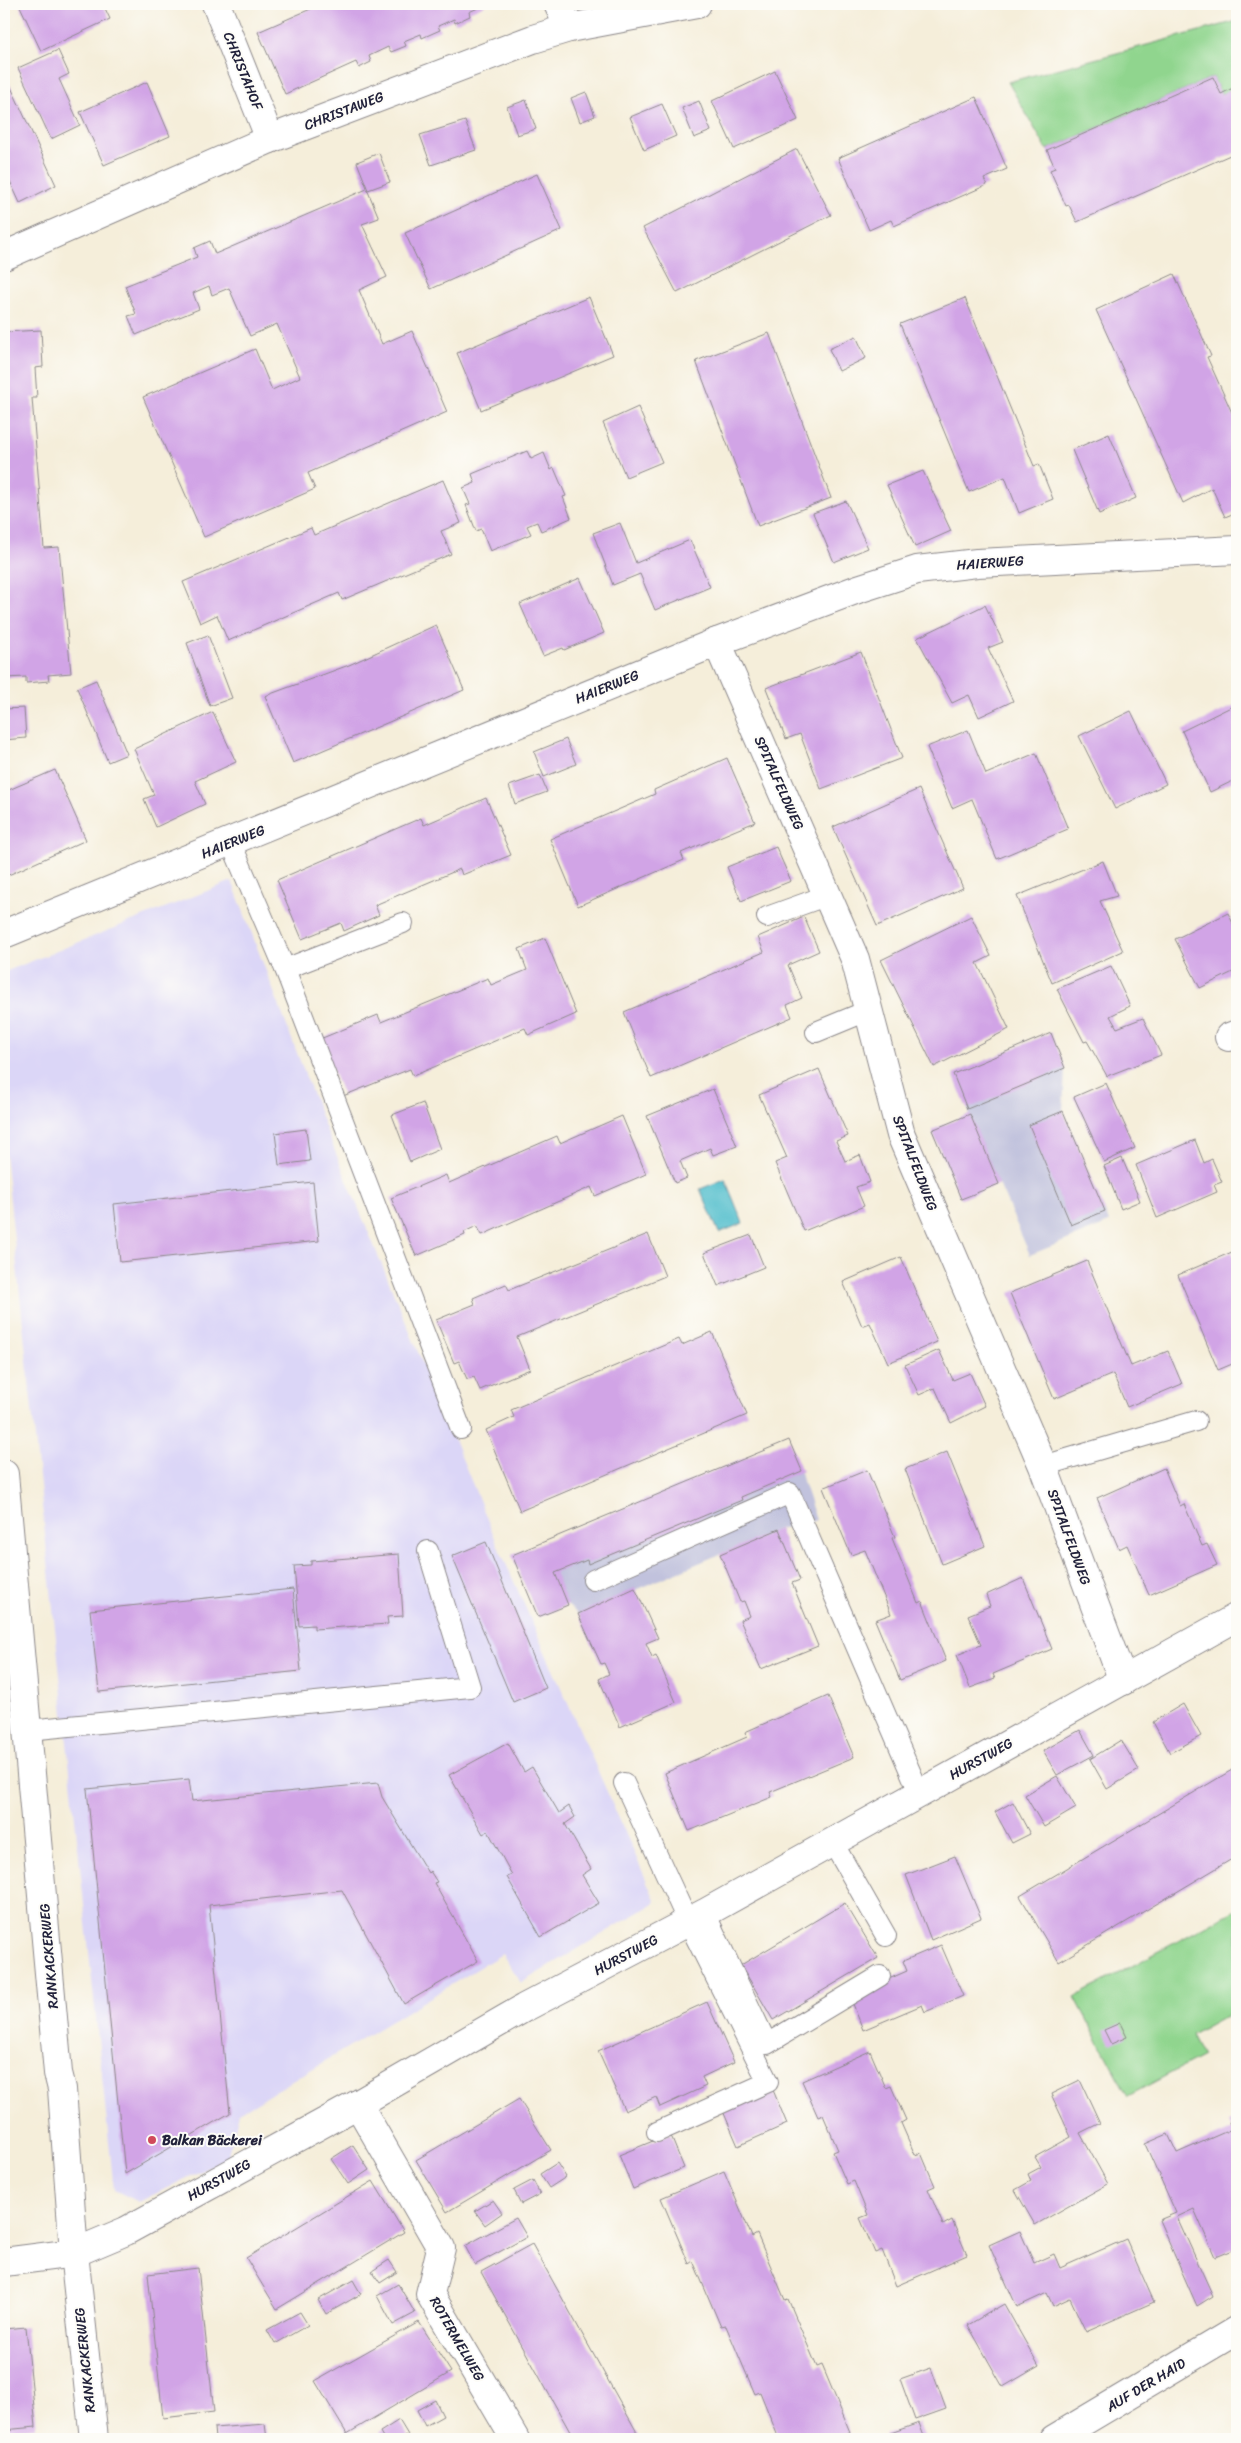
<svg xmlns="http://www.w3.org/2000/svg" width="1241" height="2443" font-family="Sriracha,sans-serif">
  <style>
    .built { fill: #dbd6f7 }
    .industrial { fill: #c1c2dd }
    .green { fill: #90d58e; stroke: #597c64 }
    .water { fill: #51becc; stroke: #3a7084 }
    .building { fill: #d1a4e6 }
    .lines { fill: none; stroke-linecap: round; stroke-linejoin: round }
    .service-casing { stroke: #8c888a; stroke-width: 22 }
    .minor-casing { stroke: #8c888a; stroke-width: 30 }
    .service { stroke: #fff; stroke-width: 20 }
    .minor { stroke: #fff; stroke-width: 28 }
    .poi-dot { fill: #d1495b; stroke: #fdfcf7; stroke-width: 2 }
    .labels { text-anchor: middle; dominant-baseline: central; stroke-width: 4; stroke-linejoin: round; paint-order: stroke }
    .street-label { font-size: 14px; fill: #22223b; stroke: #fdfcf7 }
    .poi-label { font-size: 14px; font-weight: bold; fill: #22223b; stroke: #fdfcf7; text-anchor: start }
  </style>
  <rect width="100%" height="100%" fill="#fdfcf7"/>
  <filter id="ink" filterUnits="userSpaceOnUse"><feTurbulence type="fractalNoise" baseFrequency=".02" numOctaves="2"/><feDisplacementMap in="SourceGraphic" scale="10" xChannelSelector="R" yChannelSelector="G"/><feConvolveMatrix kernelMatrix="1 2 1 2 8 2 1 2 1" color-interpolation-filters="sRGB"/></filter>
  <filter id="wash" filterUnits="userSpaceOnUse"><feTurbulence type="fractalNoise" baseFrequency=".0096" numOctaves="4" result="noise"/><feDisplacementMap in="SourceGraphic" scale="20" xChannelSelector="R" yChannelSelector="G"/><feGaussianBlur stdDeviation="1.12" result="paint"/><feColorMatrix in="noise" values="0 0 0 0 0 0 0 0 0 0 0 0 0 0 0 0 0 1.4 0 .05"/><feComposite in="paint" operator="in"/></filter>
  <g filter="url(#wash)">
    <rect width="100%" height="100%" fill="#f5eeda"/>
    <path class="built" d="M232 881 325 1127 499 1548 656 1902 521 1983 502 1954 239 2113 227 2158 139 2202 114 2190 4 1143V975L7 971Z"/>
    <g class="industrial">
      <path d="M1051 1033 1065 1068 1063 1111 1105 1211 1109 1223 1030 1255 999 1184 961 1199 932 1130 970 1114 953 1074Z"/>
      <path d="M794 1455 816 1520 779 1529 578 1614 567 1605 538 1617 512 1555Z"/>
    </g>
    <g class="green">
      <path d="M1237 21V86L1221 94 1213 77 1047 150 1008 82Z"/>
      <path d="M1237 1909V2010L1192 2035 1203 2056 1128 2096 1075 1997Z"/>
    </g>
    <path class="water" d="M725 1179 743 1223 719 1233 700 1189Z"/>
    <g id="blocks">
      <g class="building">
        <path d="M19 4H103L110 19 41 51Z"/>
        <path d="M322 4H487L469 12 470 16 455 23 454 19 438 26 440 30 422 38 421 34 404 41 406 46 391 52 388 47 369 56 371 62 359 68 356 62 285 94 258 32Z"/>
        <path d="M58 50 69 74 59 79 80 125 51 139 18 68Z"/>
        <path d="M775 71 798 120 734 149 712 101Z"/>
        <path d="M4 72 56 185 20 203 4 168Z"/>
        <path d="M1213 77 1221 94 1237 86V152L1077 222 1069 205 1066 206 1050 170 1055 168 1047 150Z"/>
        <path d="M147 82 170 136 104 165 80 112Z"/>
        <path d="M586 92 595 116 580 122 571 98Z"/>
        <path d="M976 97 1007 169 984 179 987 185 894 226 891 220 869 230 838 158Z"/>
        <path d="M526 100 536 129 517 135 507 107Z"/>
        <path d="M699 101 711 131 694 138 682 108Z"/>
        <path d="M662 104 676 136 644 150 630 117Z"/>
        <path d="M465 121 476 150 431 165 420 135Z"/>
        <path d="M797 149 831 215 677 293 643 228Z"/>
        <path d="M379 153 390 182 368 190 357 162Z"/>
        <path d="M537 174 562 230 431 289 405 233Z"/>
        <path d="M367 189 379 218 362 224 387 277 359 290 382 344 412 331 447 412 308 473 315 489 204 537 143 397 255 349 272 390 300 377 277 324 250 336 229 288 212 295 209 286 193 293 199 309 136 335 128 316 136 314 125 286 197 257 194 248 210 241 215 254Z"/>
        <path d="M1174 274 1211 356 1207 357 1237 424V512L1225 517 1212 488 1183 503 1096 310Z"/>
        <path d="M589 297 613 355 481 410 457 353Z"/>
        <path d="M965 298 1034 466 1039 464 1053 499 1019 513 1005 477 969 492 900 324Z"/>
        <path d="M41 330 43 367 35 368 37 398H32L44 548 59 547 71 673 48 675 49 681 26 683V677L4 678V332Z"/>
        <path d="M769 333 831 498 758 526 696 361Z"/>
        <path d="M856 336 866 358 839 371 829 349Z"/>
        <path d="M638 407 662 462 626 477 603 423Z"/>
        <path d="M1109 434 1136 498 1099 514 1072 450Z"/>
        <path d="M527 451 531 459 544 453 551 470 554 468 566 496 563 497 571 518 541 531 537 522 527 526 531 534 490 551 481 529 476 531 466 505 470 504 463 488 475 483 472 474Z"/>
        <path d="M923 471 951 531 915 547 887 485Z"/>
        <path d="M443 480 461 523 441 531 451 554 342 600 339 593 228 641 217 615 200 623 183 582 311 528 314 535Z"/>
        <path d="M846 501 868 548 834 562 813 513Z"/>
        <path d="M620 523 636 563 690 540 710 587 655 610 640 574 613 585 593 533Z"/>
        <path d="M580 578 604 633 564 650 563 648 543 656 520 604Z"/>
        <path d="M985 605 1003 642 988 648 1013 701 979 717 969 695 952 703 917 638Z"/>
        <path d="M436 625 464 690 293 763 265 696 349 665Z"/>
        <path d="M208 635 232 698 210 706 187 643Z"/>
        <path d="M861 652 902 758 821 789 800 734 786 739 766 688Z"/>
        <path d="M96 680 127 754 108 762 77 688Z"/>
        <path d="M1237 704V779L1210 792 1182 731Z"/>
        <path d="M24 708 26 738 4 740V709Z"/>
        <path d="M1131 711 1166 784 1115 809 1079 736Z"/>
        <path d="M213 712 236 762 195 781 205 804 156 827 144 799 154 795 134 749Z"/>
        <path d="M968 730 986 774 1036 753 1068 829 997 859 972 799 952 808 927 747Z"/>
        <path d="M566 739 576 764 544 777 534 752Z"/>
        <path d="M727 758 755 822 681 853 684 860 578 906 550 839 655 794 654 790Z"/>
        <path d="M55 770 86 840 4 877V792Z"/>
        <path d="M540 775 547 792 515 804 509 786Z"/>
        <path d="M919 789 963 888 877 926 833 827Z"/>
        <path d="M486 798 511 855 462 875 460 869 375 905 379 915 344 931 341 923 302 939 277 880 421 818 424 825Z"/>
        <path d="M776 847 791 881 741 901 727 867Z"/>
        <path d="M1103 861 1117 896 1100 901 1123 951 1052 983 1017 896Z"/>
        <path d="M1228 913 1237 932V970L1200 988 1175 939Z"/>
        <path d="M971 916 991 956 977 963 1009 1029 934 1067 881 960Z"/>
        <path d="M804 917 819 951 788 965 802 998 787 1005 792 1017 651 1078 624 1012 764 952 758 937Z"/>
        <path d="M545 938 576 1014 528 1035 525 1028 413 1076 410 1069 343 1096 320 1039 378 1015 381 1022 488 978 491 985 527 970 519 949Z"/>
        <path d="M1111 966 1130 1006 1110 1016 1117 1028 1143 1018 1161 1055 1107 1076 1087 1041 1084 1042 1057 989Z"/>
        <path d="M1051 1033 1065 1068 967 1109 953 1074Z"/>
        <path d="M819 1069 848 1136 836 1141 845 1161 860 1155 870 1182 856 1187 864 1206 804 1231 775 1163 787 1158 759 1095Z"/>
        <path d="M1106 1083 1135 1148 1104 1162 1074 1097Z"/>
        <path d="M713 1089 737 1146 713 1155 710 1148 680 1161 687 1178 675 1183 647 1116Z"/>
        <path d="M423 1103 440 1149 410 1162 392 1115Z"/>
        <path d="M1063 1111 1105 1211 1071 1225 1029 1125Z"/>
        <path d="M970 1114 999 1184 961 1199 932 1130Z"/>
        <path d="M622 1116 646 1174 595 1196 591 1187 482 1235 477 1226 464 1232 465 1235 416 1256 391 1198 446 1175 449 1183 557 1136 560 1143Z"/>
        <path d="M306 1129 310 1161 279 1165 275 1133Z"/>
        <path d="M1195 1140 1204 1163 1212 1159 1222 1182 1214 1185 1217 1192 1157 1218 1136 1165Z"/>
        <path d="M1122 1158 1140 1201 1121 1209 1104 1166Z"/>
        <path d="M313 1182 319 1241 120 1262 114 1204Z"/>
        <path d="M648 1234 665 1276 517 1337 530 1369 480 1390 474 1377 467 1379 459 1361 454 1363 436 1320 475 1304 473 1298 506 1284 509 1290Z"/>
        <path d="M751 1235 764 1267 718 1286 704 1253Z"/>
        <path d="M1232 1252 1237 1263V1362L1218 1370 1178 1275Z"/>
        <path d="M901 1257 937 1342 888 1363 870 1323 862 1326 843 1282Z"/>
        <path d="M1087 1261 1131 1366 1168 1351 1182 1384 1127 1407 1113 1374 1054 1399 1010 1293Z"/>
        <path d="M712 1332 747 1415 520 1511 486 1430 514 1417 511 1410 679 1339 682 1345Z"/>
        <path d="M939 1350 953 1380 970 1373 985 1406 951 1423 935 1388 919 1395 905 1365Z"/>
        <path d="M789 1440 802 1471 741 1497 742 1500 588 1564 587 1560 555 1573 568 1605 538 1617 512 1555Z"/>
        <path d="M947 1452 985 1546 942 1564 905 1469Z"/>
        <path d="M1164 1468 1180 1506 1184 1504 1202 1546 1207 1544 1217 1565 1149 1595 1127 1545 1119 1549 1097 1498Z"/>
        <path d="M867 1470 895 1537 892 1538 918 1603 922 1601 946 1661 900 1680 875 1620 891 1614 865 1550 851 1555 823 1488Z"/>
        <path d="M779 1529 800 1580 792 1583 818 1646 761 1669 740 1620 750 1616 744 1601 740 1602 720 1554Z"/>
        <path d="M486 1542 546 1688 513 1702 452 1556Z"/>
        <path d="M399 1554 403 1616 387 1617 388 1624 314 1629V1625L299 1626 294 1566 311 1565V1561Z"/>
        <path d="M1023 1578 1052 1649 993 1674 995 1679 970 1688 957 1655 981 1645 968 1615 990 1606 986 1595Z"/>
        <path d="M635 1588 658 1638 646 1643 652 1657 656 1655 676 1702 620 1727 599 1679 609 1674 604 1663 601 1664 578 1614Z"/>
        <path d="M293 1589 301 1671 99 1692 90 1610Z"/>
        <path d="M828 1696 854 1757 770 1792 772 1797 689 1831 665 1773 747 1737 745 1732Z"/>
        <path d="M1183 1704 1201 1736 1170 1753 1153 1722Z"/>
        <path d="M1080 1730 1094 1755 1057 1775 1043 1751Z"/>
        <path d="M1121 1740 1139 1770 1107 1789 1090 1759Z"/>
        <path d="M508 1743 524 1772 532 1767 559 1813 569 1806 575 1817 565 1824 591 1869 582 1875 599 1903 541 1937 507 1877 512 1875 488 1831 483 1834 449 1775Z"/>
        <path d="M1237 1767V1856L1059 1962 1020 1896Z"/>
        <path d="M1057 1776 1076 1808 1044 1827 1025 1795Z"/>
        <path d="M189 1779 192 1801 378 1783 382 1797 428 1873 430 1871 437 1882 434 1883 478 1961 404 2004 342 1890 209 1905 230 2113 125 2174 87 1789Z"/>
        <path d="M1013 1802 1030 1834 1012 1843 995 1812Z"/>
        <path d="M955 1856 981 1918 931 1940 906 1875Z"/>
        <path d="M845 1903 878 1958 773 2020 741 1965Z"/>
        <path d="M941 1945 963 1996 925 2012 922 2005 863 2030 850 1996 907 1971 903 1961Z"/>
        <path d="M707 2002 734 2062 702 2077 706 2086 660 2107 656 2097 625 2111 598 2051Z"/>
        <path d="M1120 2023 1127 2037 1111 2044 1104 2030Z"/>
        <path d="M870 2051 886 2088 891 2086 906 2120 901 2123 915 2155 921 2153 935 2186 928 2189 943 2225 952 2220 967 2255 896 2286 882 2250 875 2253 860 2218 868 2215 854 2181 847 2184 833 2152 838 2150 823 2115 818 2117 802 2081Z"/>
        <path d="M1080 2080 1100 2123 1080 2133 1108 2184 1035 2225 1015 2190 1031 2181 1028 2174 1041 2167 1035 2157 1071 2137 1051 2094Z"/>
        <path d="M773 2090 787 2124 738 2146 723 2111Z"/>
        <path d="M519 2099 551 2150 447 2212 416 2160Z"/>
        <path d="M1237 2119V2248L1215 2257 1194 2209 1177 2217 1213 2296 1197 2306 1159 2220 1176 2213 1145 2144 1168 2134 1177 2153 1232 2129 1229 2122Z"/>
        <path d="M670 2134 684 2168 633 2189 619 2155Z"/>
        <path d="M353 2145 369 2170 348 2184 331 2159Z"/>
        <path d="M557 2163 566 2177 549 2188 540 2174Z"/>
        <path d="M724 2171 752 2237 757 2234 785 2300 788 2299 817 2367 822 2365 850 2432 834 2439H779L760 2392 755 2394 726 2326 721 2327 693 2261 689 2264 661 2198Z"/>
        <path d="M533 2180 540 2194 521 2204 514 2190Z"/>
        <path d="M373 2181 404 2232 277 2309 246 2258Z"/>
        <path d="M493 2200 502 2213 485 2225 475 2211Z"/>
        <path d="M516 2218 527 2237 475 2265 465 2246Z"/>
        <path d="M1020 2231 1034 2263 1054 2254 1060 2268 1126 2239 1154 2302 1086 2332 1070 2298 1053 2306 1047 2293 1017 2307 989 2245Z"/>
        <path d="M532 2244 639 2436 634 2439H574L481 2272Z"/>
        <path d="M389 2260 397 2272 380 2283 372 2271Z"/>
        <path d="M198 2268 214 2412 163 2418 148 2274Z"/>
        <path d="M353 2280 361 2294 326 2314 318 2300Z"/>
        <path d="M398 2284 415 2313 393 2325 377 2296Z"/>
        <path d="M1004 2304 1039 2366 1003 2387 968 2325Z"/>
        <path d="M300 2312 308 2325 275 2344 267 2330Z"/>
        <path d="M419 2322 451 2372 347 2434 315 2381Z"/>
        <path d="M26 2327 36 2427 4 2430V2329Z"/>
        <path d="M931 2368 946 2409 915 2420 900 2379Z"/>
        <path d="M435 2400 443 2416 425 2426 417 2410Z"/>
        <path d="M399 2420 408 2435 401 2439H384L380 2432Z"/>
        <path d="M919 2423 925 2439H887L885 2435Z"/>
        <path d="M265 2424 267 2439H215L214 2428Z"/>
      </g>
    </g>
  </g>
  <g filter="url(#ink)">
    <use href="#blocks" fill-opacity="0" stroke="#8c888a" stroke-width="1"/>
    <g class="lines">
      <defs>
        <g id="service">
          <path d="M231 843 285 969 461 1429"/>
          <path d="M767 917 828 895"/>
          <path d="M285 969 403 923"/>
          <path d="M816 1032 867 1011"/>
          <path d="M1043 1466 1196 1421"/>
          <path d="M593 1580 790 1493 919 1792"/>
          <path d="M28 1730 470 1687 428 1551"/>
          <path d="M624 1783 688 1922 768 2082 657 2132"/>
          <path d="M833 1843 886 1936"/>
          <path d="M705 1913 767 2044 880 1976"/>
        </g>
        <g id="minor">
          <path d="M216 4 270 139"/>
          <path d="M558 4 569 28"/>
          <path d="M4 256 270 139 533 39 569 28 697 4"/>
          <path d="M717 642 855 959 901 1135 1043 1466 1123 1681"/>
          <path d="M4 934 717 642 858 589 917 570 977 563 1237 550"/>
          <path d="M1229 1037 1237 1034"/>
          <path d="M4 1474 58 2073 62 2089 74 2253 94 2439"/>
          <path d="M358 2104 441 2248 430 2294 515 2439"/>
          <path d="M4 2262 74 2253 126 2231 358 2104 524 2008 705 1913 1237 1617"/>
          <path d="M1054 2439 1237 2330"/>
        </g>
      </defs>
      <use href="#service" class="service-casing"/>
      <use href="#minor" class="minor-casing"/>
      <use href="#service" class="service"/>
      <use href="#minor" class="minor"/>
    </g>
  </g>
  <circle class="poi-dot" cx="152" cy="2140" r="5"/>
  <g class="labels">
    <g class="street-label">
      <text transform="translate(243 71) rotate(68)">CHRISTAHOF</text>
      <text transform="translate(344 111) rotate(-21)">CHRISTAWEG</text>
      <text transform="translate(990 563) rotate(-4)">HAIERWEG</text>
      <text transform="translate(607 687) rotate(-22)">HAIERWEG</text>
      <text transform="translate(779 783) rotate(66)">SPITALFELDWEG</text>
      <text transform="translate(233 842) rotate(-22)">HAIERWEG</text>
      <text transform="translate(915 1163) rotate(69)">SPITALFELDWEG</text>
      <text transform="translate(1069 1537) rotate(70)">SPITALFELDWEG</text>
      <text transform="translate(981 1759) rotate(-29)">HURSTWEG</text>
      <text transform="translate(626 1955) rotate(-28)">HURSTWEG</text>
      <text transform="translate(49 1956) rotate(-95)">RANKACKERWEG</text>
      <text transform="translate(219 2180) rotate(-29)">HURSTWEG</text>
      <text transform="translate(457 2339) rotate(60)">ROTERMELWEG</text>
      <text transform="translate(85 2360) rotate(-96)">RANKACKERWEG</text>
      <text transform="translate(1146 2385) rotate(-31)">AUF DER HAID</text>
    </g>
    <g class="poi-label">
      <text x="162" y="2140">Balkan Bäckerei</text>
    </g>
  </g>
  <rect width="1241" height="2443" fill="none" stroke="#fdfcf7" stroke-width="20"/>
</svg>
